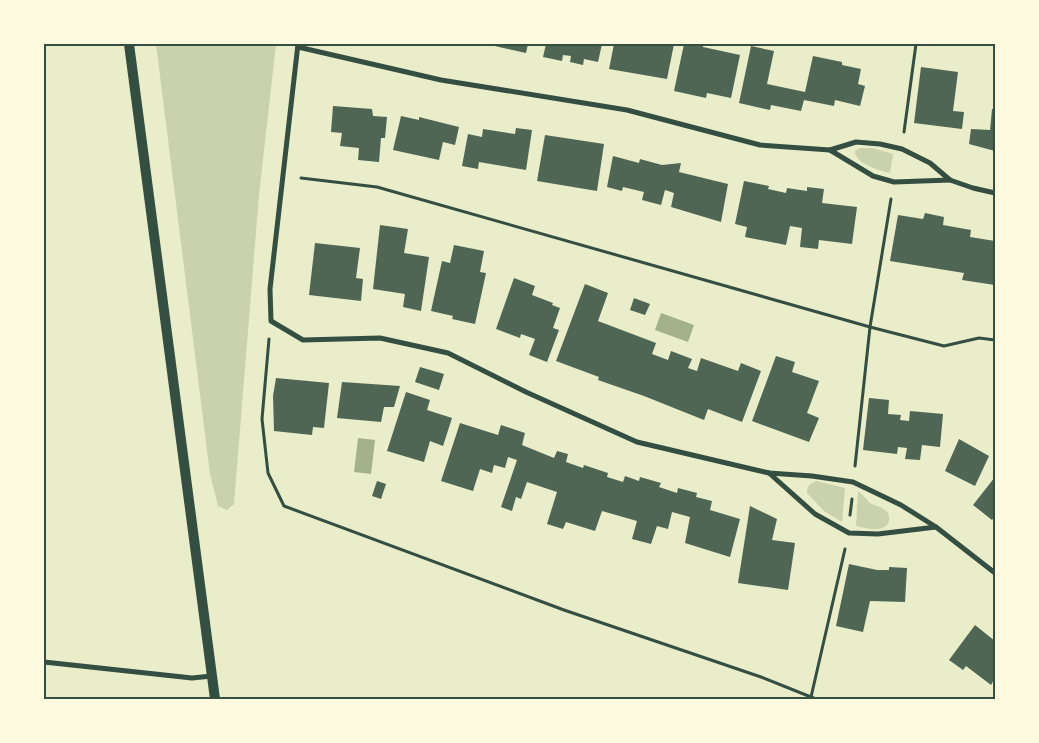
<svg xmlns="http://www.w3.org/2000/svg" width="1039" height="743" font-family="Figtree,sans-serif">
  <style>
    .green { fill: #cad2ad }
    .water { fill: #a3b18a }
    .building { fill: #4f6655 }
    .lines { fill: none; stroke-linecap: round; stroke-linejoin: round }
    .path { stroke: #344e41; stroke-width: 3 }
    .minor { stroke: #344e41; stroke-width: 5 }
    .secondary { stroke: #344e41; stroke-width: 10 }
    .neatline { fill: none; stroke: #344e41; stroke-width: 2 }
  </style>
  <rect width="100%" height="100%" fill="#e9edc9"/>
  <g class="green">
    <path d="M156 44H276L259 195 234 504 227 510 218 506 210 474Z"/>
    <path d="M860 148H873L893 154 890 173C880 171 854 163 855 151Z"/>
    <path d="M816 481 845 488 842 522 824 511 807 493C807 486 810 484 816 481Z"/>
    <path d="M858 492C864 495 866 499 870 503 875 506 881 506 885 510 888 512 890 517 889 521 885 534 865 528 856 526Z"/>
  </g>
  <g class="water">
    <path d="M661 313 694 325 688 342 655 330Z"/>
    <path d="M358 438 375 440 371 474 354 472Z"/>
  </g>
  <g class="building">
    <path d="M486 44H528L526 53Z"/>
    <path d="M546 44H602L598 62 584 59 583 65 570 62 571 56 563 55 562 61 543 57Z"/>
    <path d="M614 44H674L667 79 609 69Z"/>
    <path d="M684 44H703V47L740 55 731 98 707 93 706 98 674 91Z"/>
    <path d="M751 46 774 51 767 84 805 92 813 56 842 62V65L861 69 858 84 865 86 860 106 835 100 834 106 804 100 801 111 771 105 770 110 739 103Z"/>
    <path d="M921 67 958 72 953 111 964 112 962 129 914 123Z"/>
    <path d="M333 106 372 109 373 116 387 117 385 138H381L379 162 358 160 359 148 340 146 342 133 331 132Z"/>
    <path d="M992 109H995V151L969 144 971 129 990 130Z"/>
    <path d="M401 116 419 120V117L459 127 455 145 443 142 439 160 393 150Z"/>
    <path d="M516 128 532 130 526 170 479 162 478 169 462 166 468 134 482 137 483 129 515 134Z"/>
    <path d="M545 135 604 144 597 191 537 181Z"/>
    <path d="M613 156 639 163 640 159 662 165 681 163 679 172 728 184 721 222 671 207 674 193 665 190 661 205 642 200 644 192 623 187 622 191 607 187Z"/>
    <path d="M744 181 769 186 768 189 786 193 787 188 807 191V187L824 189 822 203 857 207 852 244 819 240 818 249 800 247 802 228 790 226 786 245 745 237 747 227 735 224Z"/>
    <path d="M925 213 944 217 943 225 971 230 970 237 995 241V285L962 280 964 273 890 261 898 215 923 219Z"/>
    <path d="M380 225 408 229 404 253 429 257 421 311 403 307 405 294 373 289Z"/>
    <path d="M315 243 360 248 356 278 363 279 361 301 309 295Z"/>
    <path d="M454 245 484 251 480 272 486 273 475 324 452 319 453 316 431 311 442 261 450 263Z"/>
    <path d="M514 278 535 286 532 295 553 303 552 305 560 308 553 328 559 330 547 362 529 355 535 339 521 334 520 338 496 329Z"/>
    <path d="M585 284 608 293 598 321 656 343 652 354 668 360 671 351 692 359 688 368 697 371 701 358 738 371 741 363 761 371 742 422 708 409 704 420 644 396 598 380 599 377 556 361Z"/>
    <path d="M634 298 650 304 645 315 630 310Z"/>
    <path d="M776 356 795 362 792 372 819 381 807 413 819 418 809 442 752 421Z"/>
    <path d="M420 367 444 374 439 390 415 382Z"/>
    <path d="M276 378 329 383 324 428 313 427 312 435 274 431 273 396Z"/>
    <path d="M342 382 400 386 394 407H384L381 422 337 418Z"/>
    <path d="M406 392 430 400 427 410 452 418 443 446 430 441 424 462 387 451Z"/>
    <path d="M869 398 889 400 888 414 901 415 900 420 909 421 910 411 943 414 940 447 922 445 920 460 905 459 907 448 898 447 897 454 863 450Z"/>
    <path d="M460 423 498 435 501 425 525 433 522 445 554 458 557 451 568 454 566 462 583 468 584 465 608 473 607 477 623 482 625 476 639 481 640 477 661 483 659 487 677 493 678 488 697 493 696 497 712 501 710 510 740 519 730 557 685 543 690 517 672 512 668 529 657 526 651 544 632 539 637 521 602 511 595 531 566 522 563 529 547 524 557 492 527 482 521 499 516 497 512 511 501 507 517 460 508 457 505 468 494 465 492 473 480 469 473 491 441 481Z"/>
    <path d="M959 439 989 456 975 486 945 471Z"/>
    <path d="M995 477V516L992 520 973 505Z"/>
    <path d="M377 481 386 484 381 499 372 496Z"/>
    <path d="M750 506 777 519 772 540 795 543 788 590 738 583Z"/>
    <path d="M849 564 877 570H889V567L907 568 905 602 870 601 863 632 836 626Z"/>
    <path d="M975 625 995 641V678L991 685 966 666 963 670 949 660Z"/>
  </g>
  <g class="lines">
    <g class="path">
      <path d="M904 132 916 44"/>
      <path d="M301 178 377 187 870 327 944 346 979 338 995 340"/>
      <path d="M269 339 262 419 268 473 284 506 564 610 761 677 816 699"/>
      <path d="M855 466 870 327 891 199"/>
      <path d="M850 515 852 499"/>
      <path d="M811 697 845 549"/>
    </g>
    <g class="minor">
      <path d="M298 44 270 289 271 321 303 340 380 338 448 353 526 392 637 442 769 473 812 476 853 482 901 505 936 527 995 573"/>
      <path d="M298 47 441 80 627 110 760 145 830 150 856 142 880 144 902 149 930 163 950 180 973 188 995 193"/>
      <path d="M830 150 873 176 894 182 950 180"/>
      <path d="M769 473 815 514 849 533 878 534 936 527"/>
      <path d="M44 662 192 678 212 676"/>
    </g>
    <path class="secondary" d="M129 44 215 699"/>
  </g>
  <rect width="1039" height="743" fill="none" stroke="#fefae0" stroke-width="90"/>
  <rect x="45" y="45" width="949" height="653" class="neatline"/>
</svg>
